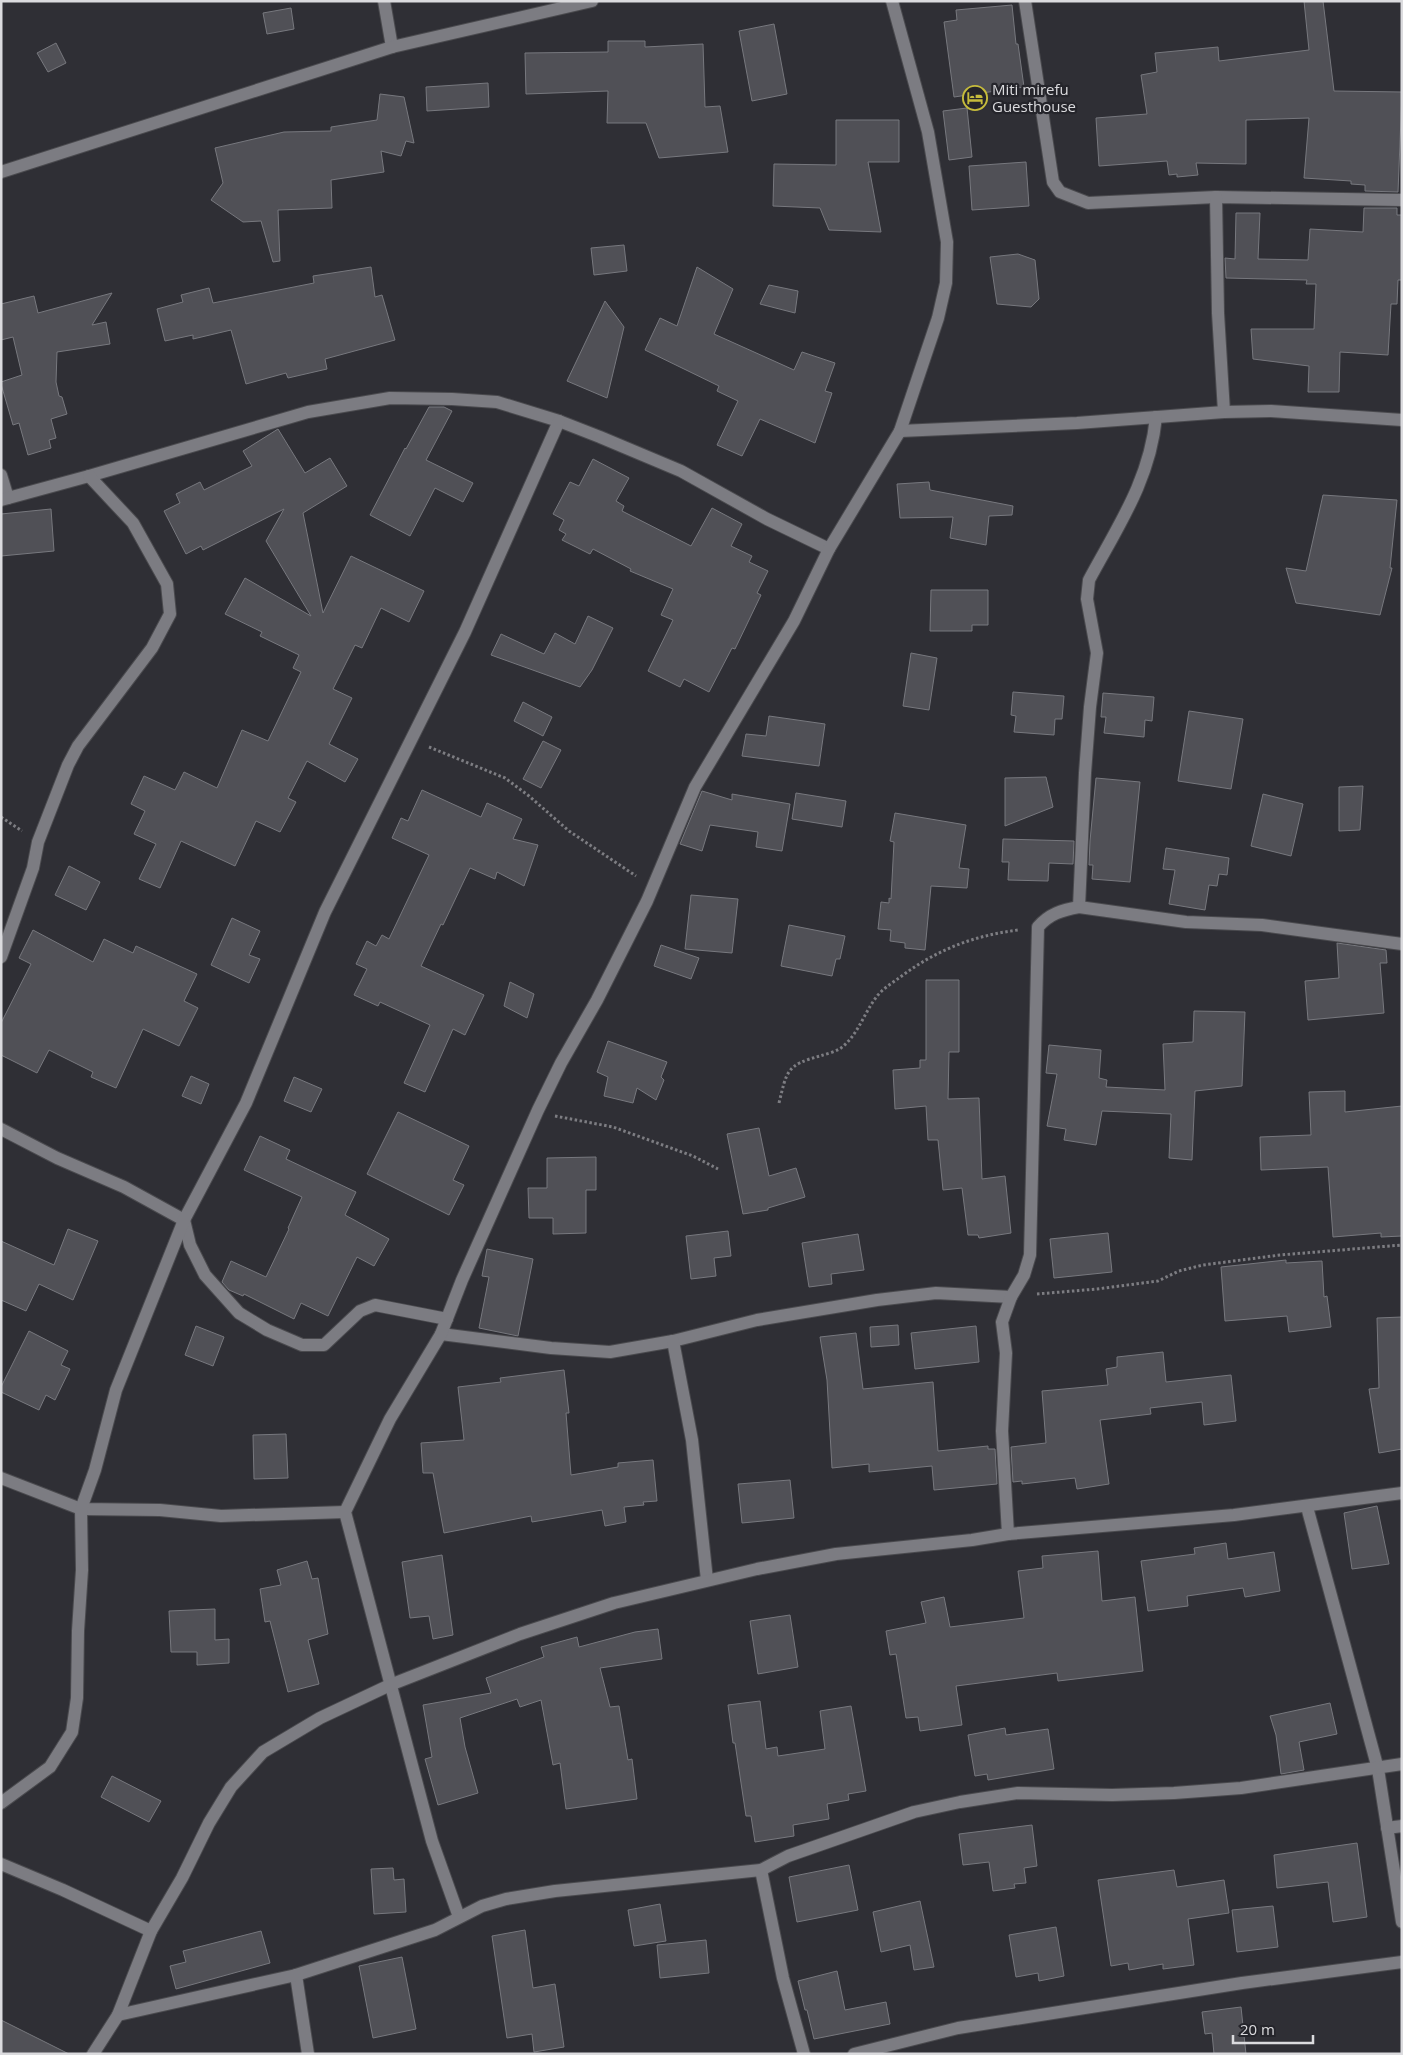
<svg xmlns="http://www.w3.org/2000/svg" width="1403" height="2055" font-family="'Open Sans',sans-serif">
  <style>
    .building { fill: #505056; stroke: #77787e }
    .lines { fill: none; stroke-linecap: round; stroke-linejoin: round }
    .minor-casing { stroke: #4a4a4e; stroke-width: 14 }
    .path { stroke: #7d7d82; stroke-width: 3; stroke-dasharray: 2.5 2.5; stroke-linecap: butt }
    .minor { stroke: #7c7c82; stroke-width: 12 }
    .labels { text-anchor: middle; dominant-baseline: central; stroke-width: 4.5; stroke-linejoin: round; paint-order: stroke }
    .poi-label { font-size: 15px; fill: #dbdbde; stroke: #25252b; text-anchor: start }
  </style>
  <rect width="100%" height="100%" fill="#2f2f35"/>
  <g class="building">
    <path d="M1304 1H1323L1334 91 1402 92 1398 192 1365 191V185L1351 184V181L1304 178 1309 118 1246 120V164L1196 163 1198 175 1177 177V174L1169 175 1167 161 1099 166 1096 118 1147 114 1141 75 1157 72 1155 53 1218 47 1219 61 1309 50Z"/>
    <path d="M1012 5 1016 44H1018L1024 87 954 97 944 22 957 20 956 10Z"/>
    <path d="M291 8 294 29 267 34 263 13Z"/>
    <path d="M774 24 787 94 752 101 739 31Z"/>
    <path d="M608 41H645V47L703 44 705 107 720 106 728 152 659 158 646 123H607L608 91 526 94 525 53 608 52Z"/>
    <path d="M56 43 66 63 48 72 37 53Z"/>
    <path d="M488 83 489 107 427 111 426 87Z"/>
    <path d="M380 94 404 97 414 143 406 141 401 156 381 151 384 172 331 180 332 208 278 210 280 261 273 262 261 221 243 222 211 200 223 183 215 148 284 132 331 131V127L377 120Z"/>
    <path d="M967 108 972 157 949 160 943 111Z"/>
    <path d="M836 120H899V162H868L881 232 829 230 820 208 773 206 774 164 836 165Z"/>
    <path d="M1026 162 1029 206 972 210 969 166Z"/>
    <path d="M1364 208H1397V215H1402V280H1398L1397 304H1391L1388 355 1340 352 1339 392H1308L1309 366 1253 359 1251 329H1314L1316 284H1306L1307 280 1226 278 1225 258 1235 259 1236 213H1260L1258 259 1308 260 1310 229 1363 232Z"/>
    <path d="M624 245 627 271 594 275 591 248Z"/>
    <path d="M1018 254 1035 260 1039 299 1031 307 997 304 990 257Z"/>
    <path d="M371 267 375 297 382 295 395 340 325 359 327 369 288 378 286 373 246 384 231 330 193 339V335L165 341 157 309 183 302 181 295 209 288 213 303 314 283 313 276Z"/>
    <path d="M697 267 733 289 714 334 794 370 802 352 835 363 825 391 832 393 815 443 760 419 742 456 717 445 738 401 717 391 719 386 645 350 660 318 677 326Z"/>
    <path d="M769 285 798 291 795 313 760 304Z"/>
    <path d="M112 293 92 325 106 322 110 344 57 352 56 382 59 396 62 397 67 414 51 419 56 438 49 440 51 448 28 455 19 423 13 425 1 384V382L22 375 13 337 1 340V304L34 296 38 313Z"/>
    <path d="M605 301 624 327 607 398 567 381Z"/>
    <path d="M429 407H444L452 411 426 460 473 483 463 502 435 488 410 536 370 515 405 448 406 449Z"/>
    <path d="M278 429 305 473 330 458 347 486 303 513 323 613 351 556 424 591 409 622 381 608 362 648 355 645 333 689 352 698 329 744 358 759 345 782 307 761 288 798 296 802 280 832 256 821 235 866 181 841 160 888 139 879 156 844 134 834 145 811 131 804 144 776 175 790 184 772 217 788 242 730 268 741 301 672 293 668 299 655 260 636 262 632 225 614 245 578 311 616 266 541 284 509 203 550 201 546 186 554 164 511 180 503 176 494 200 482 204 490 252 466 243 451Z"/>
    <path d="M593 459 629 478 616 501 624 506 622 511 691 546 712 508 742 524 731 546 752 556 749 562 768 571 757 593 761 595 735 649 732 648 709 692 684 679 680 687 648 671 673 620 661 615 673 589 630 571 631 569 593 549 590 554 562 540 566 534 559 530 564 520 553 514 570 482 579 486Z"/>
    <path d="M929 482 930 490 1013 506 1012 515 989 516 986 545 950 538 953 517 900 518 897 484Z"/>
    <path d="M1323 495 1397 500 1390 568H1392L1380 615 1296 603 1286 568 1306 571Z"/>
    <path d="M51 509 54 551 1 556V514Z"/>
    <path d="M931 590H988V625H972V631H930Z"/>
    <path d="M588 616 613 628 592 670 580 687 491 655 501 634 544 654 555 633 575 644Z"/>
    <path d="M911 653 937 658 929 710 903 706Z"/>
    <path d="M1013 692 1064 696 1062 719H1055L1054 735 1014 732 1016 716 1011 715Z"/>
    <path d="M1103 693 1154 697 1152 721 1145 720 1144 737 1104 733 1106 717H1101Z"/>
    <path d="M523 702 552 717 543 736 514 721Z"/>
    <path d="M1189 711 1243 719 1231 789 1178 781Z"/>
    <path d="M769 716 825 724 819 766 742 756 746 734 766 736Z"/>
    <path d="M543 741 561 750 541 788 523 779Z"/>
    <path d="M1046 777 1053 807 1005 826V778Z"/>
    <path d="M1096 778 1140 782 1130 882 1092 879 1093 865H1089L1090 841Z"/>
    <path d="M1363 786 1360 830 1339 831V787Z"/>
    <path d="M422 790 481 817 487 803 522 819 513 839 538 845 524 886 497 872 495 879 470 868 443 925 441 924 421 966 484 995 465 1035 453 1029 425 1092 404 1083 430 1025 380 1002 378 1006 354 995 367 969 356 964 367 941 376 946 382 935 389 939 429 855 392 838 401 818 408 821Z"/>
    <path d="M702 791 732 800V794L790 804 782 851 756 847 758 832 710 825 702 851 680 844Z"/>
    <path d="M796 793 846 801 842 827 792 819Z"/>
    <path d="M1263 794 1303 804 1291 856 1251 846Z"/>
    <path d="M895 813 966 825 959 868 969 869 967 888 931 886 925 950 905 948V943L890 941 891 930 878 929 881 902 889 903V898L891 899 894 842 890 841Z"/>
    <path d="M1003 839 1074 841 1073 864 1049 863 1048 881 1008 880 1009 862H1002Z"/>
    <path d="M1166 848 1229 858 1227 875 1219 874 1217 886 1209 885 1205 910 1169 904 1175 870 1163 869Z"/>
    <path d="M69 866 100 882 86 910 55 895Z"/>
    <path d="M691 895 738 899 732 953 685 949Z"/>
    <path d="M232 918 260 931 249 955 260 959 249 983 211 965Z"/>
    <path d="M789 925 845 936 840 959H836L832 976 781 966Z"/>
    <path d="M33 930 93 962 104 939 133 953 136 946 197 974 184 1001 198 1008 179 1046 143 1029 116 1088 91 1077 93 1072 49 1050 37 1073 1 1055V1023L31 964 19 958Z"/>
    <path d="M1337 943 1386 950 1387 963H1380L1384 1013 1308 1020 1305 981 1339 978Z"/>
    <path d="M661 945 699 958 691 979 654 966Z"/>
    <path d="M926 980H959V1052H949L948 1099 979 1098 982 1179 1005 1176 1011 1233 979 1238 978 1235H968L962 1188 943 1190 938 1140H928L926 1106 895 1109 893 1070 920 1068V1060H926Z"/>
    <path d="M510 982 534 994 527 1018 504 1006Z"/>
    <path d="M1194 1011 1245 1012 1242 1086 1195 1091 1192 1160 1169 1158 1171 1114 1102 1111 1096 1145 1064 1140 1066 1129 1047 1126 1057 1074 1046 1073 1049 1045 1101 1050 1099 1078 1107 1080 1106 1087 1165 1090 1163 1044 1193 1042Z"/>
    <path d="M608 1041 667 1062 661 1077 664 1080 656 1100 637 1088 633 1103 604 1096 608 1077 597 1072Z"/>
    <path d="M191 1076 209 1084 201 1104 182 1096Z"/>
    <path d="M294 1077 322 1089 311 1112 284 1101Z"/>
    <path d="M1345 1091V1112L1402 1106V1236L1381 1237V1233L1333 1237 1328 1167 1261 1170 1260 1137 1311 1135 1309 1092Z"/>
    <path d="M398 1112 469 1146 453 1180 464 1185 449 1215 367 1174Z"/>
    <path d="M759 1128 769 1176 796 1168 805 1197 768 1208V1210L743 1214 727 1134Z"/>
    <path d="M260 1136 290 1150 286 1159 356 1192 345 1215 389 1239 374 1266 357 1257 328 1316 301 1303 294 1319 244 1294 243 1296 229 1290 222 1282 231 1261 266 1277 289 1229 288 1228 302 1197 244 1170Z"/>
    <path d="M596 1157V1190H586V1233L553 1234V1218H529L528 1188H547V1158Z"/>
    <path d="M68 1229 98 1241 73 1300 39 1284 26 1311 1 1300V1241L54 1265Z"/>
    <path d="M728 1231 731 1256 714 1258 716 1276 691 1279 686 1236Z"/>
    <path d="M1108 1233 1112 1272 1054 1278 1050 1239Z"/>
    <path d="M858 1234 864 1270 831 1274 832 1284 809 1287 802 1243Z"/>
    <path d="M487 1249 533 1259 518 1336 479 1328 489 1277 482 1276Z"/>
    <path d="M1286 1260V1263L1322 1261 1324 1297 1327 1296 1331 1327 1289 1332 1287 1316 1225 1321 1221 1267Z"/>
    <path d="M1402 1317V1449L1379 1453 1369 1389 1379 1388 1377 1318Z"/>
    <path d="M898 1325 899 1345 871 1347 870 1327Z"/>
    <path d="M196 1326 224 1337 213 1366 185 1355Z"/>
    <path d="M976 1326 979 1362 915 1369 911 1333Z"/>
    <path d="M29 1331 68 1351 61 1365 70 1369 55 1400 46 1395 39 1410 1 1392V1387Z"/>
    <path d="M856 1333 863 1389 933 1382 938 1451 988 1446V1449H995L997 1484 934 1490 932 1466 869 1472V1464L832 1468 827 1380 820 1337Z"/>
    <path d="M1163 1352 1166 1382 1231 1375 1236 1421 1204 1425 1202 1402 1150 1408 1151 1414 1100 1420 1109 1484 1077 1489 1075 1478 1022 1484V1481L1013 1482 1011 1447 1046 1443 1042 1391 1108 1385 1106 1369 1117 1367V1357Z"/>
    <path d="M564 1370 569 1413H566L571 1475 618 1467V1463L653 1460 657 1501 643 1502 644 1505 624 1507 626 1522 605 1526 602 1510 532 1522 531 1516 444 1533 433 1473H423L421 1443 464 1440 458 1387 501 1382 500 1378Z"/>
    <path d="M286 1434 288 1478 254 1479 253 1435Z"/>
    <path d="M790 1480 794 1518 742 1523 738 1484Z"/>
    <path d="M1377 1506 1389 1564 1352 1569 1344 1513Z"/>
    <path d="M1226 1543 1228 1559 1274 1552 1280 1591 1245 1597 1243 1588 1187 1596 1188 1606 1148 1611 1141 1561 1195 1554 1194 1548Z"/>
    <path d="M1098 1551 1102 1601 1135 1597 1143 1671 1058 1681 1057 1673 956 1686 962 1725 920 1731 918 1717 906 1718 896 1654 890 1655 886 1631 926 1623 921 1602 944 1597 950 1627 1024 1618 1018 1571 1043 1568 1042 1556Z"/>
    <path d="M442 1555 453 1635 433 1639 429 1616 410 1618 402 1562Z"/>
    <path d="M307 1561 312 1579 318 1578 328 1634 308 1640 319 1684 288 1692 270 1621 265 1622 260 1589 281 1585 277 1570Z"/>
    <path d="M215 1609V1640L229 1639V1663L197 1665V1652H171L169 1611Z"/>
    <path d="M790 1615 798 1667 758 1674 750 1621Z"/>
    <path d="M658 1629 662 1659 600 1668 610 1707 619 1706 628 1760 632 1759 637 1799 566 1809 560 1763 553 1765 541 1700 520 1707 517 1699 460 1718 465 1747 478 1793 438 1805 425 1759 432 1757 423 1705 491 1693 486 1678 544 1657 541 1647 577 1637 579 1647 635 1632Z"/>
    <path d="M760 1701 766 1749 777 1747 778 1756 825 1749 820 1711 851 1706 866 1791 848 1794 849 1800 827 1804 829 1819 793 1825 794 1836 755 1842 751 1816H746L735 1743H733L728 1705Z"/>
    <path d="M1330 1703 1337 1734 1299 1742 1304 1770 1281 1774 1276 1735 1270 1716Z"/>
    <path d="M1005 1728 1006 1735 1048 1729 1054 1769 988 1780 987 1774 975 1776 968 1735Z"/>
    <path d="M112 1776 161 1801 149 1822 101 1797Z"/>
    <path d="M1032 1825 1037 1866 1024 1868 1026 1883 1014 1884 1015 1888 993 1891 989 1862 963 1865 959 1834Z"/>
    <path d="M1357 1843 1367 1917 1333 1922 1328 1882 1277 1888 1274 1855Z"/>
    <path d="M849 1865 858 1910 797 1922 789 1877Z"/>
    <path d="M393 1868 394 1880 404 1879 406 1912 374 1914 371 1869Z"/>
    <path d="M1174 1870 1177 1887 1224 1880 1229 1913 1188 1919 1194 1965 1163 1969V1964L1129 1970 1128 1963 1111 1966 1098 1880Z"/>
    <path d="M920 1901 934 1967 914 1970 910 1945 881 1952 873 1912Z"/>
    <path d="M660 1904 666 1941 634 1946 628 1910Z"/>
    <path d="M1273 1906 1278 1947 1237 1952 1232 1910Z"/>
    <path d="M1056 1927 1064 1976 1039 1981 1038 1973 1016 1977 1009 1935Z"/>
    <path d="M525 1930 533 1988 555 1984 564 2047 534 2052 532 2034 507 2038 492 1936Z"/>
    <path d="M261 1931 270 1963 176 1989 170 1966 186 1962 183 1951Z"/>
    <path d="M706 1940 709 1973 660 1978 657 1945Z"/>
    <path d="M402 1957 416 2029 373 2038 359 1966Z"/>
    <path d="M837 1971 845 2010 886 2002 890 2024 814 2039 807 2010H805L798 1981Z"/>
    <path d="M1241 2007 1246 2054H1214L1212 2033 1205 2034 1202 2012Z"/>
    <path d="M1 2020 69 2054H1Z"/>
  </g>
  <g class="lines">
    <defs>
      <g id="minor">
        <path d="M384 1 392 47"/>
        <path d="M1025 1 1053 182 1060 192 1088 203 1216 197 1402 200"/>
        <path d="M1 172 392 47 592 1"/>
        <path d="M1216 197 1218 313 1224 412"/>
        <path d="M900 431 1077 423 1224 412 1271 411 1402 420"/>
        <path d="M1 475 8 498"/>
        <path d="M1 500 89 476 308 412 390 398 452 399 497 402 559 421 600 437 681 471 767 519 829 549"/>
        <path d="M1079 907 1085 773 1090 707 1097 653 1087 599 1089 580C1118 526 1150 480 1156 417"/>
        <path d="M1 957 33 868 38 842 68 765 78 746 152 648 170 614 167 584 133 523 89 476"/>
        <path d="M1 1129 57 1158 124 1187 184 1220 190 1245 205 1275 239 1313 267 1330 302 1345H324L360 1311 375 1305 447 1319"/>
        <path d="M441 1334 551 1348 610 1352 673 1341 757 1320 877 1300 936 1293 1011 1297"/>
        <path d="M673 1341 692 1440 707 1580"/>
        <path d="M1 1478 81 1509 160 1510 221 1516 345 1512"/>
        <path d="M1307 1507 1378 1769 1402 1922"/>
        <path d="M1008 1534 1002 1431 1006 1353 1002 1322 1011 1297 1024 1275 1030 1255 1038 927C1049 914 1062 910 1079 907L1186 922 1262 925 1402 944"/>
        <path d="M1 1803 50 1767 72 1732 77 1698 78 1631 82 1570 81 1509 95 1470 116 1390 184 1220 246 1103 325 912 465 632 559 421"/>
        <path d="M1387 1828 1402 1826"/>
        <path d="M1 1864 63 1890 151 1931"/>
        <path d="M761 1870 783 1978 804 2054"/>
        <path d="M459 1917 432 1841 345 1512 390 1419 441 1334 462 1280 538 1110 561 1063 597 1000 647 901 695 787 794 621 829 549 900 431 938 318 946 283 947 242 928 132 892 1"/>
        <path d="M296 1975 308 2054"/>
        <path d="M118 2015 296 1975 435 1930 482 1906 506 1899 555 1891 761 1870 788 1856 914 1812 960 1802 1018 1793 1112 1795 1174 1793 1241 1788 1402 1764"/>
        <path d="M93 2054 118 2015 151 1931 182 1878 209 1823 231 1787 263 1752 320 1718 390 1685 520 1634 614 1603 757 1569 836 1554 972 1540 1008 1534 1234 1515 1402 1493"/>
        <path d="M854 2054 958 2028 1242 1983 1402 1962"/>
      </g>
    </defs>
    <use href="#minor" class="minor-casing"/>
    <g class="path">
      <path d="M429 747 505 778 529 796 569 831 636 876"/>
      <path d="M1 817 22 831"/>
      <path d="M779 1103C787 1071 786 1065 820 1056 826 1054 835 1052 841 1048 859 1034 864 1012 878 995 884 988 892 983 899 978 936 950 972 936 1018 930"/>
      <path d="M555 1116 613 1127 693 1156 718 1169"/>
      <path d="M1037 1294 1097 1289 1158 1281 1179 1271 1203 1265 1280 1255 1402 1245"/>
    </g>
    <use href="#minor" class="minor"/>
  </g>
  <defs>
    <symbol id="hotel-ring" viewBox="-11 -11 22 22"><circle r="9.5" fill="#25252b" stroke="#c6bc3c" stroke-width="1.5"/><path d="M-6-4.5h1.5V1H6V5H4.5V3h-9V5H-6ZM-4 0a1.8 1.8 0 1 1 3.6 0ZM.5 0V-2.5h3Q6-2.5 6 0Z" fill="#c6bc3c"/></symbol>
  </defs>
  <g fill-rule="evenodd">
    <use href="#hotel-ring" x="961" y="84" width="28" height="28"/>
  </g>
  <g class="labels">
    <g class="poi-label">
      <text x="992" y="89">Miti mirefu<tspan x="992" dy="17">Guesthouse</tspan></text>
    </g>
  </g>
  <rect width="1403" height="2055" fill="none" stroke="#dbdbde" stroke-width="5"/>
  <path d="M1233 2035v8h80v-8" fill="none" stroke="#dbdbde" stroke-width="2.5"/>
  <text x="1240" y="2035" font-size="15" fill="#dbdbde" stroke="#25252b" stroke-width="4" paint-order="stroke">20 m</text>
</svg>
